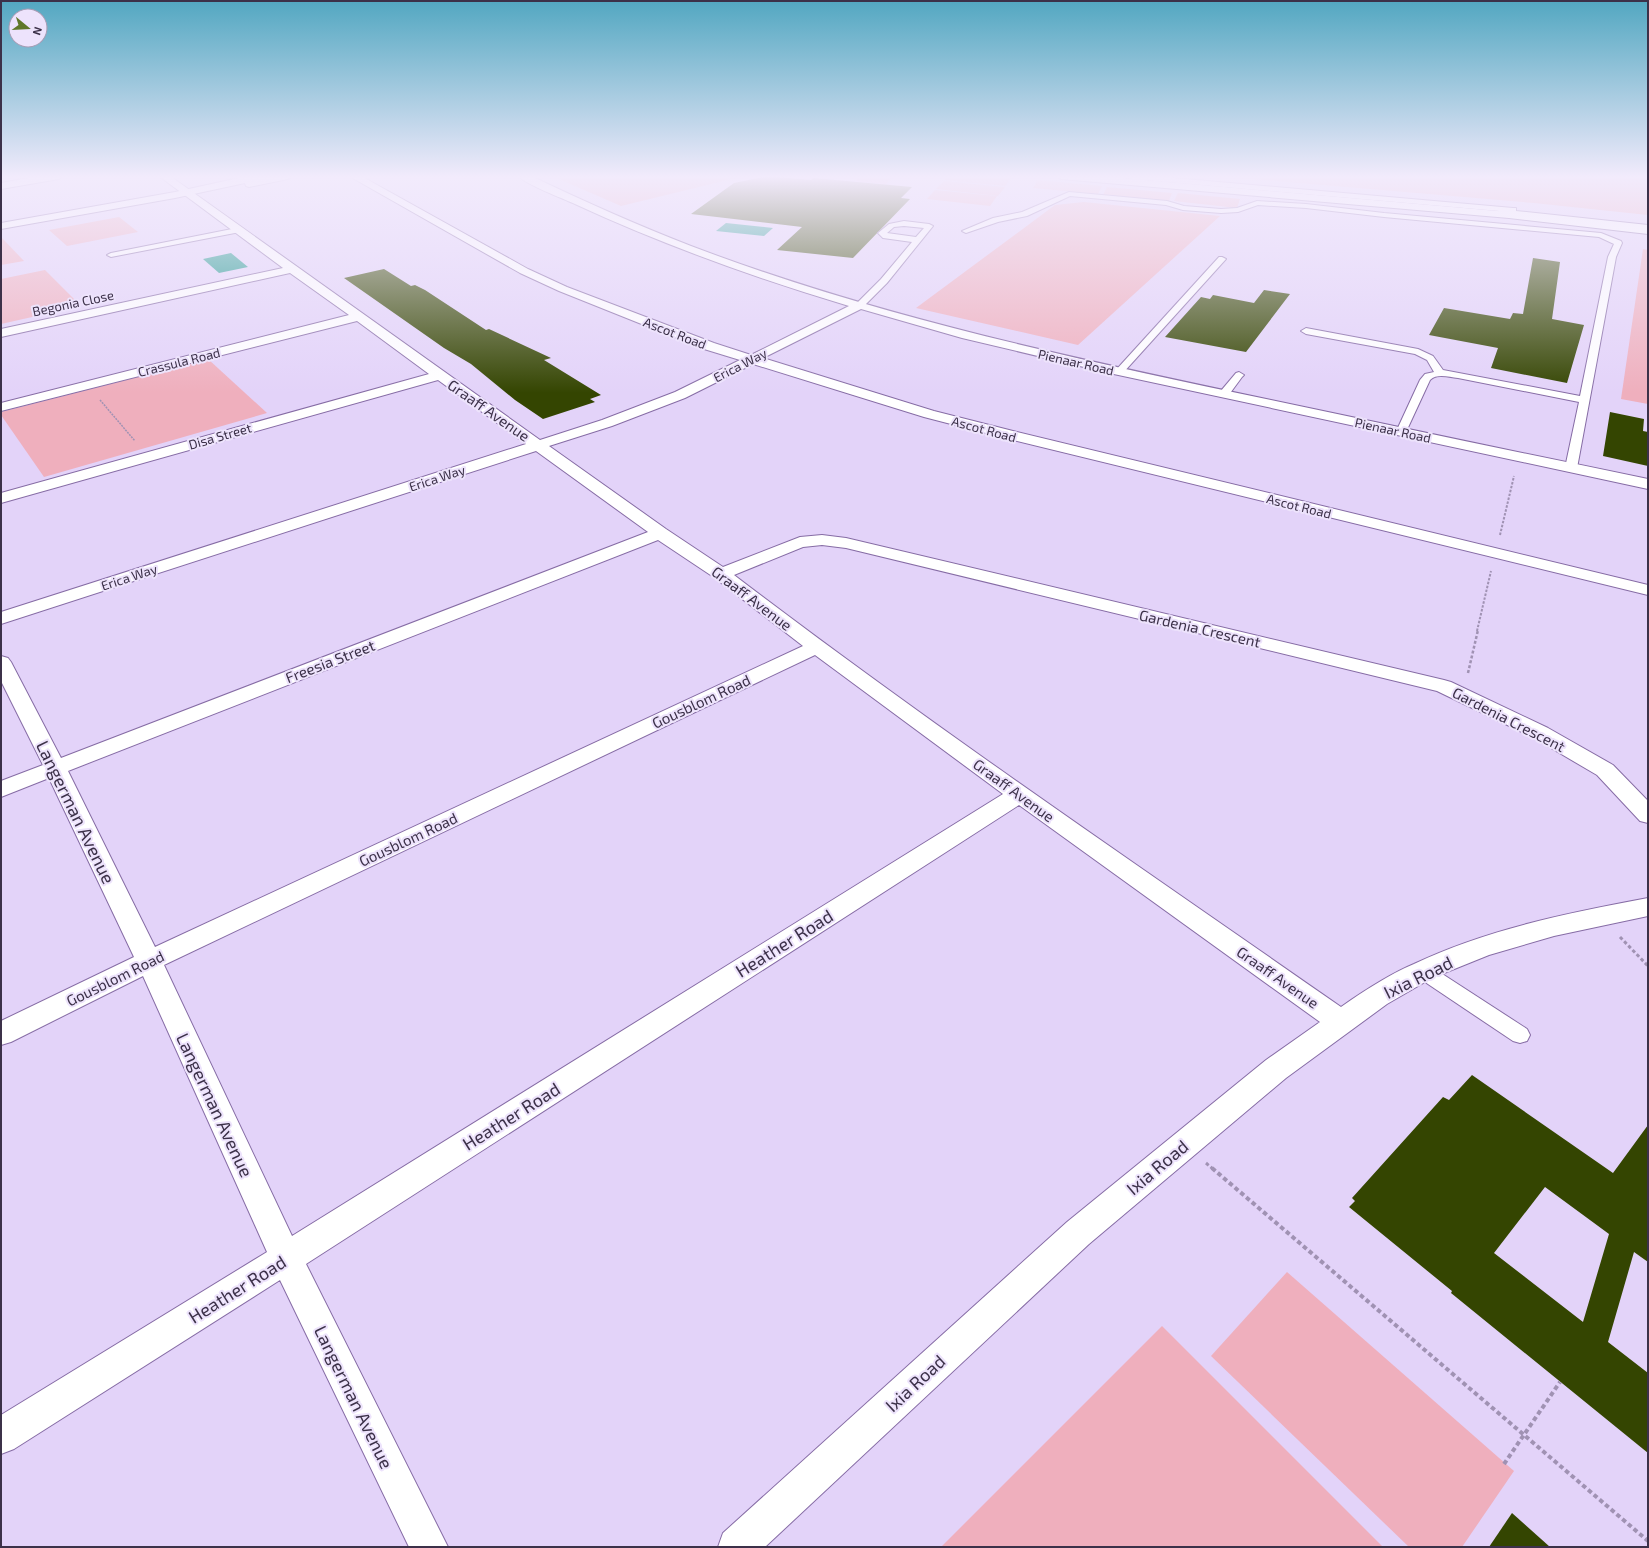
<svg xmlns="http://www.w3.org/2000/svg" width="1649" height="1548" font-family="'Exo 2',sans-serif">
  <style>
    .green { fill: #efafbd }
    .water { fill: #129386 }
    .building { fill: #344501; fill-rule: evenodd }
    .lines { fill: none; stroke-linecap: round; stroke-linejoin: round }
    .service-casing { stroke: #866ca5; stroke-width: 2 }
    .minor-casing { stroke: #866ca5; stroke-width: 2 }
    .tertiary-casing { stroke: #866ca5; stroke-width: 2 }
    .primary-casing { stroke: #866ca5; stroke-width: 2 }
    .path-far4 { stroke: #a092b3; stroke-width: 1.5; stroke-dasharray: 2 1; stroke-linecap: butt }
    .path-far3 { stroke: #a092b3; stroke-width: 2; stroke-dasharray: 2.5 1.5; stroke-linecap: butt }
    .path-far2 { stroke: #a092b3; stroke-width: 2.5; stroke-dasharray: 3 2; stroke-linecap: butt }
    .path-far1 { stroke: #a092b3; stroke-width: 3; stroke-dasharray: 3.5 2.5; stroke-linecap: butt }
    .path { stroke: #a092b3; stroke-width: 4; stroke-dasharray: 4.5 3; stroke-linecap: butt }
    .service { fill: #fff; fill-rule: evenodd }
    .minor { fill: #fff; fill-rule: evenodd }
    .tertiary { fill: #fff; fill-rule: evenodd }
    .primary { fill: #fff; fill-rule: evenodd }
    .labels { text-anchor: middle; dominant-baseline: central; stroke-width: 4; stroke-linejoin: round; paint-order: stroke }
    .far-street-label { font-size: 13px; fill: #3c3149; stroke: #ede3fc }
    .street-label { font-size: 15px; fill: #3c3149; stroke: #ede3fc }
    .near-street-label { font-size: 18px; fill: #3c3149; stroke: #ede3fc }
  </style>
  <rect width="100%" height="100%" fill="#e3d3f9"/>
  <g class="green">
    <path d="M552 176H744L621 206Z"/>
    <path d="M860 176H893L886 184 856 181Z"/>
    <path d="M948 176 1012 177 1005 186 944 180Z"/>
    <path d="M1216 176H1648V215L1534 203Z"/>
    <path d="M1038 180 1102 186 1098 194 1033 188Z"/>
    <path d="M944 181 1005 187 998 196 936 189Z"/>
    <path d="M1107 187 1172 193 1169 201 1103 195Z"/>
    <path d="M935 190 997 196 990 206 927 199Z"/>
    <path d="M1178 193 1240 199 1237 208 1174 201Z"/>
    <path d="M1084 202 1220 216 1078 345 916 308 1055 205Z"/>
    <path d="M119 217 138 232 67 246 49 230Z"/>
    <path d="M1 238H2L24 261 1 265Z"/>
    <path d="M1643 249 1648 250V404L1621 399Z"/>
    <path d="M45 270 81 306 1 324V279Z"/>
    <path d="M208 359 267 413 44 477 1 415V412Z"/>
    <path d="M1287 1272 1514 1471 1462 1547H1409L1211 1356Z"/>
    <path d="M1162 1326 1383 1547H941Z"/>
  </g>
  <g class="water">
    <path d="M726 223 773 228 764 236 716 231Z"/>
    <path d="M231 253 248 267 219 273 203 259Z"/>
  </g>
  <g class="building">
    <path d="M768 176 811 180 814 178 912 187 901 198 910 199 853 258 777 250 802 227 691 214 734 183Z"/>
    <path d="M1533 258 1560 262 1552 319 1584 325 1567 383 1491 368 1498 348 1429 335 1444 308 1510 319 1513 313 1523 314Z"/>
    <path d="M384 269 411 286 415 285 425 290 486 330 489 329 551 358 544 360 601 395 590 399 595 402 543 419 515 400 471 364 444 348 344 278Z"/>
    <path d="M1264 290 1290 294 1246 352 1165 337 1201 297 1210 299 1213 295 1254 303Z"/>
    <path d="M1610 412 1644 419 1643 431 1648 432V466L1603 456Z"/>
    <path d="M1472 1075 1613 1173 1648 1125V1262L1634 1252 1608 1342 1648 1373V1453L1451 1293 1452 1291 1349 1207 1355 1201 1352 1198 1443 1097 1449 1100ZM1545 1187 1609 1234 1583 1322 1494 1253Z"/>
    <path d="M1512 1513 1550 1547H1489Z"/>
  </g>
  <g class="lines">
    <defs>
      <g id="service">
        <path d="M1119 176H1151L1513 208H1516V211L1648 225V229L1502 214H1499V211L1122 178Z"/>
        <path d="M1069 192 1167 201 1184 206 1221 209 1237 208 1257 201 1306 204 1384 213 1601 233 1621 241 1622 243 1616 257 1577 468 1575 470H1567L1565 468 1579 402 1458 378C1449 377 1437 373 1430 380L1405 434H1397L1396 432 1420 380 1425 374 1434 372 1427 360 1415 354 1306 334 1301 331 1306 328 1418 349 1433 356 1443 370 1580 396 1608 257 1614 244 1599 237 1384 217 1306 208 1258 205 1238 212 1221 213 1183 210 1166 205 1070 196 1027 216 998 222 966 233 962 231 993 218 1022 212Z"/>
        <path d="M904 221 929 224 933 226 887 283 863 307H857L856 305 857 303 881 279 912 242 883 238 878 233 889 224ZM904 226 924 228 916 237 887 233 894 227Z"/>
        <path d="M237 228H240V232L111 257 107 255 111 253Z"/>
        <path d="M1219 257H1222L1226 259 1122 374H1116L1114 372 1116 370Z"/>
        <path d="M1239 372 1244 375 1242 377 1228 396H1220L1219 394 1220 392 1236 373Z"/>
        <path d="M1423 963 1430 966 1527 1029 1530 1035 1527 1041 1520 1043 1513 1041 1416 976 1413 971 1416 966Z"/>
      </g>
      <g id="minor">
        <path d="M40 176H63L59 179 1 189V183Z"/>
        <path d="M159 176H170L540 440 602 420 675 392 740 360 704 349 559 291 520 273 349 176H361L528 269 567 287 714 343 751 355 849 306C755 278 664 245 575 204 562 198 527 185 518 176H531C583 201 637 225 691 246 878 317 1076 359 1271 400 1397 427 1522 453 1648 479V489L1109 373 962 338 861 309 763 358 934 411 1009 430 1648 585V595L1001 437 924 417 753 364 685 398 612 426 549 446 666 529 723 567 800 537 822 535 846 538 1444 680 1451 682 1548 728 1613 765 1648 801V823L1640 821 1597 775 1534 738 1437 691 846 548 822 545 803 547 734 575C932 726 1137 865 1341 1007 1364 991 1388 975 1414 964 1488 929 1568 913 1648 898V916L1554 936 1489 955 1432 978 1387 1004 1286 1078 1089 1244 765 1547H718L723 1533 1067 1222 1266 1060 1320 1022 1019 805 306 1264 448 1547H409L280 1280 14 1449 1 1454V1415L267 1252 143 976 11 1042 1 1045V1021L134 957 49 778 1 797V781L43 765 1 681V656L8 658 11 662 61 758 648 532 536 451 1 624V612L526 444 438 380 1 503V493L429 374 357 321 1 411V403L349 315 290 273 1 337V329L283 268ZM658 540 715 578 803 646 155 947 68 771ZM815 655 1003 794 292 1236 164 965Z"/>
      </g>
      <path id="tertiary" d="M248 176H292L288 179 249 187 246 186 245 183 175 198 1 229V223L175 192Z"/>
      <path id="primary" d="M1057 176H1099L1509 212 1648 228V234L1509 218 1061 179Z"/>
    </defs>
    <use href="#service" class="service-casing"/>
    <use href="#minor" class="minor-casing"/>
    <use href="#tertiary" class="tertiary-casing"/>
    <use href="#primary" class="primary-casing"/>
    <path class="path-far4" d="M100 400 135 441"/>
    <g class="path-far3">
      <path d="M1500 535 1514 476"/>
      <path d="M1477 631 1491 571"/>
    </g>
    <path class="path-far2" d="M1468 673 1478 630"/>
    <g class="path-far1">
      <path d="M1620 937 1648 966"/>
      <path d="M1206 1163 1213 1169"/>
    </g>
    <g class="path">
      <path d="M1212 1168 1648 1541"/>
      <path d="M1504 1464 1560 1382"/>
    </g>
    <use href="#service" class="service"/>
    <use href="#minor" class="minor"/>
    <use href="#tertiary" class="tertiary"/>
    <use href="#primary" class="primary"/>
  </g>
  <linearGradient id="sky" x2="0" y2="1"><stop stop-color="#52a7c1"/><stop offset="0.45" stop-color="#f2ebfc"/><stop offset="1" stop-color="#f2ebfc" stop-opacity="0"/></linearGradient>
  <rect width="1649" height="393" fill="url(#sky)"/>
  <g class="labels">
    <g class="far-street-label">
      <text transform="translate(73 303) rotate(-12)">Begonia Close</text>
      <text transform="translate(675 333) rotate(21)">Ascot Road</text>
      <text transform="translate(179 362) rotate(-14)">Crassula Road</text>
      <text transform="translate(1076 362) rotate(13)">Pienaar Road</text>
      <text transform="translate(740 365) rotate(-27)">Erica Way</text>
      <text transform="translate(984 429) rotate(15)">Ascot Road</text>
      <text transform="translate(1393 430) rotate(12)">Pienaar Road</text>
      <text transform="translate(220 436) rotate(-16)">Disa Street</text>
      <text transform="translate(437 478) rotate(-18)">Erica Way</text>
      <text transform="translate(1299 506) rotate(14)">Ascot Road</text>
      <text transform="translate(129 577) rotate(-18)">Erica Way</text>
    </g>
    <g class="street-label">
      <text transform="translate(489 410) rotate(35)">Graaff Avenue</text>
      <text transform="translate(752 598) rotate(37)">Graaff Avenue</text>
      <text transform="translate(1200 628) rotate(13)">Gardenia Crescent</text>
      <text transform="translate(330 661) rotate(-21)">Freesia Street</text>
      <text transform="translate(701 701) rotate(-25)">Gousblom Road</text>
      <text transform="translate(1509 719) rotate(27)">Gardenia Crescent</text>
      <text transform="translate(1014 790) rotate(36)">Graaff Avenue</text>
      <text transform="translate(408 839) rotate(-25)">Gousblom Road</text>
      <text transform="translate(1278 977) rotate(35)">Graaff Avenue</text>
      <text transform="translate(115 978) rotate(-26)">Gousblom Road</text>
    </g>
    <g class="near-street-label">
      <text transform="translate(76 812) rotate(64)">Langerman Avenue</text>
      <text transform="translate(784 943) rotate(-32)">Heather Road</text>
      <text transform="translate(1418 977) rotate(-26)">Ixia Road</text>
      <text transform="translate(215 1105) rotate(65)">Langerman Avenue</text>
      <text transform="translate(511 1116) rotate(-32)">Heather Road</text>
      <text transform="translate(1157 1167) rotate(-40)">Ixia Road</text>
      <text transform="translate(237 1289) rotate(-32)">Heather Road</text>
      <text transform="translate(915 1383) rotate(-43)">Ixia Road</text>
      <text transform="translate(354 1397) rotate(64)">Langerman Avenue</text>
    </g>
  </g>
  <rect width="1649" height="1548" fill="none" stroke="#3c3149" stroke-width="4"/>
  <g transform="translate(28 28) rotate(108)"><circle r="19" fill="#ede3fc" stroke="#a69cb4"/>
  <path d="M0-3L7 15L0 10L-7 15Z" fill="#607729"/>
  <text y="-6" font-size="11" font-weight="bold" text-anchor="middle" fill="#3c3149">N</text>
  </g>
</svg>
